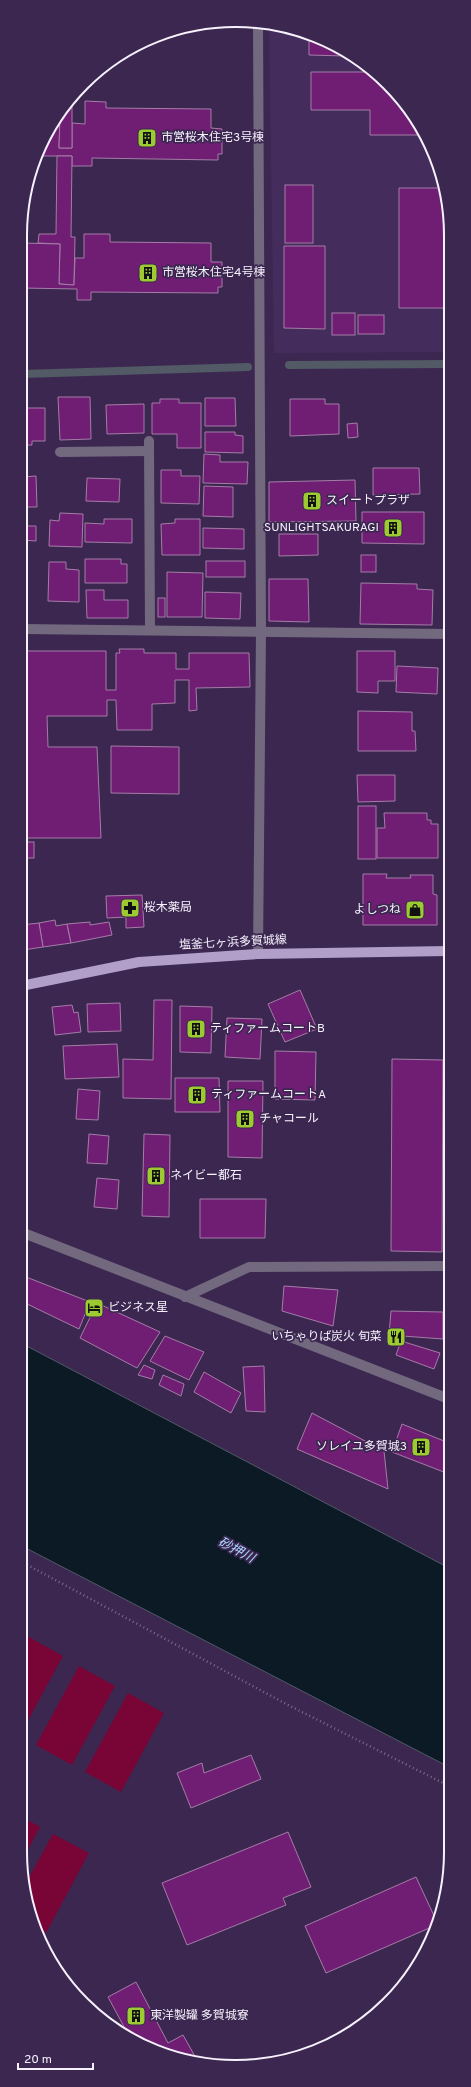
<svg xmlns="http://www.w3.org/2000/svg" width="471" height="2087" font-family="Overpass,'Noto Sans JP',sans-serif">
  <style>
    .built { fill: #442d5d }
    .green { fill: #780536 }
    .water { fill: #0c1a26; stroke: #525a66 }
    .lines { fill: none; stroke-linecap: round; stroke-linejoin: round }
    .stream { stroke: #525a66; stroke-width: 8 }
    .building { fill: #6f1e74; stroke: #a47da6 }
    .path { stroke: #7b6c8a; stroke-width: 2.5; stroke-dasharray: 1 3; stroke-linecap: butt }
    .minor { stroke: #72697e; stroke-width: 10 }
    .major { stroke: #b19ec9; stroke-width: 10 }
    .labels { text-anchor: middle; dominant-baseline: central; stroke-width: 3.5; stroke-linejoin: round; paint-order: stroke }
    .poi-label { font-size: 12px; fill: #f6f1fc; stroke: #3b2750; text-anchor: start }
    .street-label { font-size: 12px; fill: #f6f1fc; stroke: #3b2750 }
    .water-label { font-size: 13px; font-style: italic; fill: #a8d6fe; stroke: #3b2750 }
    .rim { fill: none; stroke: #f6f1fc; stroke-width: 2 }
  </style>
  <rect width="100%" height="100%" fill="#3b2750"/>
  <path class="built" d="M269 24 331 42 388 83 429 140 449 208V352L274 353Z"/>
  <g class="green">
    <path d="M27 1636 63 1656 20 1735V1649Z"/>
    <path d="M79 1666 115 1686 72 1765 36 1745Z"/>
    <path d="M128 1693 164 1713 121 1792 85 1772Z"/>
    <path d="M20 1816 40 1827 22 1860Z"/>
    <path d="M53 1834 89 1853 46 1933 35 1927 26 1883Z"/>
  </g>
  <path class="water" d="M21 1343 449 1568V1767L20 1545Z"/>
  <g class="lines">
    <g class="stream">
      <path d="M289 365 449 364"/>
      <path d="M22 374 248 367"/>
    </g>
  </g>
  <g class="building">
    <path d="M309 36 331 42 345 53V56L309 55Z"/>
    <path d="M311 72H372L388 83 425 135H370V110H311Z"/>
    <path d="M85 101 106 102V108L211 109V128L222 129V154H218V160L92 158V166H72V156H39L49 128 60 115 59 148H72V123L85 124Z"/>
    <path d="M72 102V148H59L60 115Z"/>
    <path d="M57 156H72L71 237H75L74 285 59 284 60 244 38 243 39 234H56Z"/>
    <rect x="285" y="185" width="28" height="58"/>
    <path d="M399 188H443L449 208V308H399Z"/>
    <path d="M84 234H110V242L211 243V262H222V287H218V293L91 292V300H77V289L22 288V243L60 244 59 284 74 285 75 258H84Z"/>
    <path d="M284 246H325V329L284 328Z"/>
    <rect x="332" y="313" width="23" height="22"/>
    <rect x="358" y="315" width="26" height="19"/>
    <path d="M58 397H90L91 439 60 440Z"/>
    <path d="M205 398H235L236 426H205Z"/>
    <path d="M160 399H179V403H201V448H177V434H152V403H160Z"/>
    <path d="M290 399H325V404H339V434L290 436Z"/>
    <path d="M144 404V433L107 434 106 405Z"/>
    <path d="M22 408H45V441H32V445H22Z"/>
    <path d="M357 423 358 437 348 438 347 424Z"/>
    <path d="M205 432H235V435L243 436V453L205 452Z"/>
    <path d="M204 454 220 455V462H248L247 484 203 483Z"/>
    <path d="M373 468H419L420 494 373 495Z"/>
    <path d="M161 470H181V476H200L199 504 161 503Z"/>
    <path d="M36 476 37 507H22V477Z"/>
    <path d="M87 478 120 479 119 502 86 501Z"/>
    <path d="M355 480 356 521 269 522V482Z"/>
    <path d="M204 486 233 487V517L203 516Z"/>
    <path d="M362 512H424V544L362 543Z"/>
    <path d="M60 513 83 514 82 547 49 546 50 520 59 521Z"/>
    <path d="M104 519H132V543L85 542V523L104 524Z"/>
    <path d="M175 519H200V555H162L161 524 175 523Z"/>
    <path d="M22 526H36V541L22 540 21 546Z"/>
    <path d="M203 528 244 529V549L203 548Z"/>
    <path d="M279 534H318V555L279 556Z"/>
    <rect x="361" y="555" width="15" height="17"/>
    <path d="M85 559H121V564H127V583H85Z"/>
    <rect x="206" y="561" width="39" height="16"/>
    <path d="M49 562H66V569L79 570V602L48 601Z"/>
    <path d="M167 572 203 573 202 617H167Z"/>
    <path d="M21 579 25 580 24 606 21 605Z"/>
    <path d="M269 579H308L309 622 269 621Z"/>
    <path d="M361 583 417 584V589L433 590 432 625 360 624Z"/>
    <path d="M86 590H104V600H128V618H87Z"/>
    <path d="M205 592 241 593 240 619 205 618Z"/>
    <rect x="158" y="598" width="7" height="19"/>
    <path d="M119 649H144V653H176V669H189V653H249L250 687 196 688 197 710 189 711V680H175V703L152 704V730H117L116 700H107V716H47L48 747H97L101 838H21V651H106V690H116V653H120Z"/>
    <path d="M357 651H395V681H378V693L357 692Z"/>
    <path d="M397 666 438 668 437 694 396 692Z"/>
    <path d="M358 711 412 712V731H415L416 751H358Z"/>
    <path d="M111 746 179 747V794L111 793Z"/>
    <path d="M357 775H395V801L358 802Z"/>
    <rect x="358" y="806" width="18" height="53"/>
    <path d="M384 813H427V820H431V824H438V858H377V828H385Z"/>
    <rect x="21" y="842" width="13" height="16"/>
    <path d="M363 874H387L386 878H411L410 875H433V894L437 895V925H363Z"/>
    <path d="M142 895 144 927 126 928V917L107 918 106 896Z"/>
    <path d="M55 920 56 926 67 924 71 943 43 947 39 923Z"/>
    <path d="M90 922V925L109 922 112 935 71 943 67 924Z"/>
    <path d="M39 923 43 947 23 950 21 925Z"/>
    <path d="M300 990 317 1029 285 1042 268 1004Z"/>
    <path d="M154 1000H172L171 1099 123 1098V1059L153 1060Z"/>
    <path d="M120 1003 121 1031 88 1032 87 1004Z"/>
    <path d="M72 1005 74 1013 78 1012 81 1032 55 1035 52 1007Z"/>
    <path d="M180 1006 212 1007 211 1053 180 1052Z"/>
    <path d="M227 1018 262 1019 260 1059 225 1057Z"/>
    <path d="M117 1044 119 1077 65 1079 63 1046Z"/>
    <path d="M275 1051 316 1052 315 1100 275 1099Z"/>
    <path d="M392 1059 443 1060 442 1252 391 1251Z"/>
    <path d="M175 1078H219L220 1112H175Z"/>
    <path d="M228 1081H263L262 1158 228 1157Z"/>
    <path d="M78 1089 100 1091 98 1120 76 1119Z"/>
    <path d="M89 1134 109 1136 107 1164 87 1163Z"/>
    <path d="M144 1134 170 1135 169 1217 142 1216Z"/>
    <path d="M97 1178 119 1180 117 1209 94 1207Z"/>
    <path d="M200 1199H266L265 1238H200Z"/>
    <path d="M445 1200H449V1250H446Z"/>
    <path d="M21 1275 90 1302 79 1329 21 1301Z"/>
    <path d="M284 1286 338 1290 333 1326 282 1311Z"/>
    <path d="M97 1303 160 1332 137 1368 80 1338Z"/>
    <path d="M391 1311 443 1312V1339L389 1335Z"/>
    <path d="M165 1336 204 1352 189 1380 150 1361Z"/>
    <path d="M401 1341 440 1353 434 1369 396 1355Z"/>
    <path d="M144 1365 155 1370 152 1379 138 1375Z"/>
    <path d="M264 1366 265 1412 246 1411 243 1367Z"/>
    <path d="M204 1372 241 1393 231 1413 194 1392Z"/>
    <path d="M163 1375 184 1384 181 1396 159 1385Z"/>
    <path d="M312 1413 384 1451 388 1489 297 1449Z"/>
    <path d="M402 1424 449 1443V1474L392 1452Z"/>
    <path d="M251 1755 261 1779 191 1808 177 1773 202 1763 204 1773Z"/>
    <path d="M288 1832 311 1887 283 1898 286 1905 187 1945 162 1883Z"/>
    <path d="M416 1877 436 1920 434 1926 326 1973 305 1926Z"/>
    <path d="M136 1982 168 2043 183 2035 197 2060 140 2045 129 2036 108 1997Z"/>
  </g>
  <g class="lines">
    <path class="path" d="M20 1561 290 1706 449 1786"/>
    <g class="minor">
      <path d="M258 22 261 631 258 954"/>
      <path d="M149 441 150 629"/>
      <path d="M60 452 149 451"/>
      <path d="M21 629 449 634"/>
      <path d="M21 1232 449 1399"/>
      <path d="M185 1297 249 1267 449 1266"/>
    </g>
    <path class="major" d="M21 986 139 962 258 954 449 951"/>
  </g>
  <defs>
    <symbol id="building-square" viewBox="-11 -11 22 22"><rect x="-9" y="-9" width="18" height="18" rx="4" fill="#9dca30" stroke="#3b2750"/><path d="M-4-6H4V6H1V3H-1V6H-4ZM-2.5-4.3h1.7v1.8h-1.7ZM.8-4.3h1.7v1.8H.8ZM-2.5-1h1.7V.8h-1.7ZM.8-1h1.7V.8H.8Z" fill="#111"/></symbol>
    <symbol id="pharmacy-square" viewBox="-11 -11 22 22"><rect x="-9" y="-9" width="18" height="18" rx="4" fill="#9dca30" stroke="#3b2750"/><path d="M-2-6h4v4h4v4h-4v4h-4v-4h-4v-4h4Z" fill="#111"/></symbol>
    <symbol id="shop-square" viewBox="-11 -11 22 22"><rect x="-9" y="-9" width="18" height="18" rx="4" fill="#9dca30" stroke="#3b2750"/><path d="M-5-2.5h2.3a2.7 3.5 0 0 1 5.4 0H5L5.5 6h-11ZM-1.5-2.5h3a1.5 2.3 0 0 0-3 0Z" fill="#111"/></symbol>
    <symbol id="hotel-square" viewBox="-11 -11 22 22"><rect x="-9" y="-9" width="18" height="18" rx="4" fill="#9dca30" stroke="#3b2750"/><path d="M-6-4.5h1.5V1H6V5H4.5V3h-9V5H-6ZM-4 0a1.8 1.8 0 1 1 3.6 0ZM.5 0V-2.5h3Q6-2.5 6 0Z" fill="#111"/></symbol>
    <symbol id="restaurant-square" viewBox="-11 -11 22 22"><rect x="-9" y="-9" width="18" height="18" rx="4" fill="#9dca30" stroke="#3b2750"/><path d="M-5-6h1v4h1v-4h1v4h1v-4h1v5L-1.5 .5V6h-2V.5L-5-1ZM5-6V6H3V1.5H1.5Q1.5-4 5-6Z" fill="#111"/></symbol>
  </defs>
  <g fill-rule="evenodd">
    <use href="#building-square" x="136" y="127" width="22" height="22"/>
    <use href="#building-square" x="137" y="262" width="22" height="22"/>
    <use href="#building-square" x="301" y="490" width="22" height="22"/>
    <use href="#building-square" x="382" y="517" width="22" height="22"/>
    <use href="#pharmacy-square" x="119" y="897" width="22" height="22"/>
    <use href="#shop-square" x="404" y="899" width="22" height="22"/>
    <use href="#building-square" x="185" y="1018" width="22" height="22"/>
    <use href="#building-square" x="186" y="1084" width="22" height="22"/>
    <use href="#building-square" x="234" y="1108" width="22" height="22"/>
    <use href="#building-square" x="145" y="1165" width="22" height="22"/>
    <use href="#hotel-square" x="83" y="1297" width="22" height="22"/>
    <use href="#restaurant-square" x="385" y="1326" width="22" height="22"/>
    <use href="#building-square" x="410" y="1436" width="22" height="22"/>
    <use href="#building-square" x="125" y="2005" width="22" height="22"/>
  </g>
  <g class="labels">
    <g class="poi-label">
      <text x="161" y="138">市営桜木住宅3号棟</text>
      <text x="162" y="273">市営桜木住宅4号棟</text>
      <text x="326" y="501">スイートプラザ</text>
      <text x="379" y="528" text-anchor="end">SUNLIGHTSAKURAGI</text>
      <text x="144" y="908">桜木薬局</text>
      <text x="401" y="910" text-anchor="end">よしつね</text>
      <text x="210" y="1029">ティファームコートB</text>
      <text x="211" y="1095">ティファームコートA</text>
      <text x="259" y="1119">チャコール</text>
      <text x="170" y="1176">ネイビー都石</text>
      <text x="108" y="1308">ビジネス星</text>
      <text x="382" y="1337" text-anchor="end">いちゃりば炭火 旬菜</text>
      <text x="407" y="1447" text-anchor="end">ソレイユ多賀城3</text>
      <text x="150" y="2016">東洋製罐 多賀城寮</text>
    </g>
    <g class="street-label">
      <text transform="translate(233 943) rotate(-3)">塩釜七ヶ浜多賀城線</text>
    </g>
    <g class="water-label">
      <text transform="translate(236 1551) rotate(28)">砂押川</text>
    </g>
  </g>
  <path d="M0 0H471V2087H0ZM235 27H236A208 208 0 0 1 444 235V1852A208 208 0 0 1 236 2060H235A208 208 0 0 1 27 1852V235A208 208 0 0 1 235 27Z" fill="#3b2750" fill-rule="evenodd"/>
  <path class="rim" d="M235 27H236A208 208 0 0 1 444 235V1852A208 208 0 0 1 236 2060H235A208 208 0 0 1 27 1852V235A208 208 0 0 1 235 27Z"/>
  <path d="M18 2063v6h75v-6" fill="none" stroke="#f6f1fc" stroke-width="2"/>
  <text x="24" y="2063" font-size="12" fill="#f6f1fc" stroke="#3b2750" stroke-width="3" paint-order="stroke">20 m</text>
</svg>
